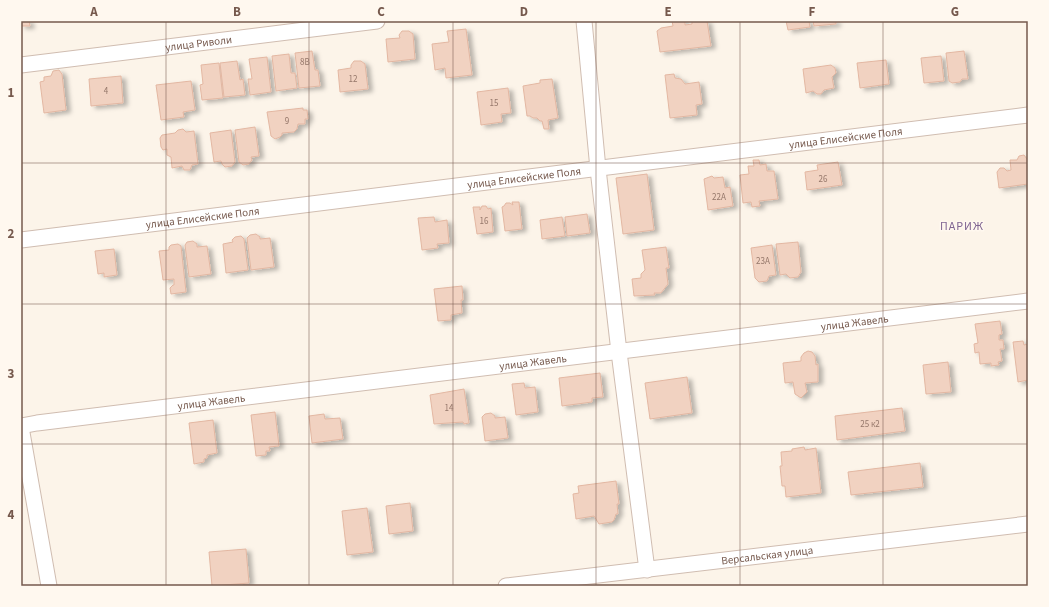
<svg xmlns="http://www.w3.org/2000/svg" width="1049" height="607" font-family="'Source Sans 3',sans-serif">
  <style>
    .building { fill: #f1d2c1; stroke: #e3b7a2; filter: url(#shadow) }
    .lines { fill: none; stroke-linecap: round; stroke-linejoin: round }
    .minor-casing { stroke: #d0bdb1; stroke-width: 17 }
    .minor { stroke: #fff; stroke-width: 15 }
    .grid { fill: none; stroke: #76594d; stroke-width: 1; stroke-opacity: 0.55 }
    .labels { text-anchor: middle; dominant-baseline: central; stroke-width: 3; stroke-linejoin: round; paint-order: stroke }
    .number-label { font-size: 9px; fill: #95776a }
    .street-label { font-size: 11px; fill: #76594d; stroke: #fff8ef }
    .neighbourhood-label { font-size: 12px; letter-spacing: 1px; fill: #806592; stroke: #fff8ef }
    .neatline { fill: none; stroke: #76594d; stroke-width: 1.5 }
    .grid-label { font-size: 13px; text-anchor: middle; font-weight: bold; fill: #76594d }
  </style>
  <defs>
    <filter id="shadow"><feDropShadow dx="4.5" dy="2.5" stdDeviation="2" flood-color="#0004"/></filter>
  </defs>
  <rect width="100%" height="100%" fill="#fcf4e9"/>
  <g class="building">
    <path d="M21 21H29L30 26H21Z"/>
    <path d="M672 21H685V25L692 24V21H707L711 46 660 52 657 31 661 28 673 26Z"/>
    <path d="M786 21H809L810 27 788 30Z"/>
    <path d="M813 21H836V24L814 26Z"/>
    <path d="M466 29 472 75 446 78 445 68 435 70 432 44 449 42 447 31Z"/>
    <path d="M402 31H409L413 34 415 59 388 62 386 39 400 38 399 35Z"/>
    <path d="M312 51 315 70H318L320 86 299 88 295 53Z"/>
    <path d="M964 51 968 79H962L960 82 952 83 949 81 946 53Z"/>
    <path d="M289 54 291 73H295L297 88 276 91 272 56Z"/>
    <path d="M941 56 944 81 924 83 921 58Z"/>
    <path d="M267 57 271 92 250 95 248 79H252L249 59Z"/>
    <path d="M886 60 889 84 860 88 857 63Z"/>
    <path d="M237 61 240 80 243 79 245 95 224 97 220 63Z"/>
    <path d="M354 61H361L365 64 368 89 340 92 338 70 351 68V65Z"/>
    <path d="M219 63 223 98 202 100 200 85 203 84 201 65Z"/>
    <path d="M831 65 835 68 836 73 832 77 834 88 824 90 821 94H817L813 91 806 93 803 69Z"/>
    <path d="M59 70 62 74 66 110 44 113 40 82 44 81V77L51 76 53 71Z"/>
    <path d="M674 74 675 78 681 79 685 84 699 82 702 104 696 105 697 115 670 118 665 75Z"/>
    <path d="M121 76 123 103 91 106 89 79Z"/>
    <path d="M552 79 558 118 548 120 549 129H544L542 121H540L537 118H533L530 116H527L523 86 540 83V80Z"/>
    <path d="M191 81 195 110 183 112 184 117 161 120 156 85Z"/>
    <path d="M508 88 511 113 501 114 502 122 481 125 477 92Z"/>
    <path d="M303 108V110H307L308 119H305V124H298L297 129 294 132 282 133V135L280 137 275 139 271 136 267 112Z"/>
    <path d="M255 127 259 156 251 157 252 160 249 164 243 165 239 162 235 130Z"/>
    <path d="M183 129 186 132 194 131 198 164 192 165 190 170H184L182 166 172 168 171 157 167 155V149L163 150 161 147 160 138 162 135 175 133 178 130Z"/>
    <path d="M231 130 235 162 232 166 225 167 222 164 221 161 214 162 210 133Z"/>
    <path d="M1024 155 1027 159 1028 184 999 188 997 172 1000 168H1004L1007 171 1011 170 1010 160H1017L1019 156Z"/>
    <path d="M753 160H759L760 165 766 164 767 171H774L778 199 759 201 760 206 752 207 751 202 743 203 740 175 749 174 748 166H754Z"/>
    <path d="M838 162 842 185 807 190 805 172 818 170 817 165Z"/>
    <path d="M647 174 654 230 623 234 616 178Z"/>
    <path d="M712 176 714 178 723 177 725 188 730 187 733 206 708 210 704 179Z"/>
    <path d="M512 202H519L522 229 505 231 502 207 504 206 506 203H510L513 205Z"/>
    <path d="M482 206H486L488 209 491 208 493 232 477 234 473 207H480V210Z"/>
    <path d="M587 214 590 233 567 236 565 217Z"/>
    <path d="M434 217 435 222 447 220 449 243 437 244 438 248 422 250 418 218Z"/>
    <path d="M562 217 565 236 542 239 540 220Z"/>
    <path d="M256 234 260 237V239L270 238 274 267 251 270 247 238 250 235Z"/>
    <path d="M241 236 244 239 248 270 226 273 223 244 233 242 232 240 235 237Z"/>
    <path d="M193 241 197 244V247L207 246 211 274 189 277 185 245 187 242Z"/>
    <path d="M798 242 801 272 798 277 790 278 786 274 780 275 776 244Z"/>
    <path d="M178 244 181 246 186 292 171 294 170 288 173 285H174V279L163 280 159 251 169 250V247L171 245Z"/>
    <path d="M772 245 776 275 769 276 767 281 759 282 755 278 751 248Z"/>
    <path d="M666 247 669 268H666L668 284 661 293H654L655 295 634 296 632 279 641 278V274L645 270 642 250Z"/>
    <path d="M114 249 117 275 104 277V273L98 274 95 251Z"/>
    <path d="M462 286 463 300H461L462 313 451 315V320L438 321 434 289Z"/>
    <path d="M1000 321 1002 334 999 335V340H1003L1004 349H1000L1002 361 998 362 999 365 991 366V363L980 364 979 352 975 353 974 344 978 343 975 324Z"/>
    <path d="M1023 341 1024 345 1028 344V380L1018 382 1013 342Z"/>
    <path d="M808 351 812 352 815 356 816 365 818 364V382L805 383 807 392 801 398 795 394 793 382 785 383 783 363 801 361V357L804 353Z"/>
    <path d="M948 362 951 392 926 394 923 365Z"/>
    <path d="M600 373 603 397 592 398V402L562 406 559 378Z"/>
    <path d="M687 377 692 413 650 419 645 383Z"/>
    <path d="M524 383 525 388 535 387 538 412 516 415 512 384Z"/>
    <path d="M464 389 469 423 464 424 463 422 434 424 430 395Z"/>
    <path d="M902 408 905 431 837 440 835 416Z"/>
    <path d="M275 412 279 446 269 447 270 451H266V455L256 456 251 415Z"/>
    <path d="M491 413 495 416V418L505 417 508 438 485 441 482 417 485 414Z"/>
    <path d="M324 414 325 419 340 418 343 439 312 443 309 416Z"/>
    <path d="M213 420 217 453 207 455V458L204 459V462L194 464 189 423Z"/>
    <path d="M804 447 805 450 816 448 821 493 786 497 785 486H782L780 466H782L781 452 792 451V449Z"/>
    <path d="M920 463 923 487 851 495 848 472Z"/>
    <path d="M616 481 619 504H617L618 514H616L614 520 612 522 599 524 594 516 576 519 573 494 579 493 578 486Z"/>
    <path d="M410 503 413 531 389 534 386 506Z"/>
    <path d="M367 508 373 552 347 555 342 511Z"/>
    <path d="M246 549 249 583 212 586 209 552Z"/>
  </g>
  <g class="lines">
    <defs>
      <g id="minor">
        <path d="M584 21 598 169 619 352 647 570"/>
        <path id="s1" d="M21 65 377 21"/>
        <path id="s2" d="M21 240 1028 115"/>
        <path id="s3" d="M21 426 37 423 1028 301"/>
        <path d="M21 427 49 586"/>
        <path id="s4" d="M506 586 1028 524"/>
      </g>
    </defs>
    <use href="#minor" class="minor-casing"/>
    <use href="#minor" class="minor"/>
  </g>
  <path class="grid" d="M166 21V586M309 21V586M453 21V586M596 21V586M740 21V586M883 21V586M21 163H1028M21 304H1028M21 444H1028"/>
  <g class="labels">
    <g class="number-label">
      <text x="305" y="62">8В</text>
      <text x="353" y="79">12</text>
      <text x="106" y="91">4</text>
      <text x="494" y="103">15</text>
      <text x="287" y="121">9</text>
      <text x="823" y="179">26</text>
      <text x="719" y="197">22А</text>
      <text x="484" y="221">16</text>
      <text x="763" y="261">23А</text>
      <text x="449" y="408">14</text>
      <text x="870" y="424">25 к2</text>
    </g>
    <g class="street-label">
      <text stroke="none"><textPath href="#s1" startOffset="179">улица Риволи</textPath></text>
      <text stroke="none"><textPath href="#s2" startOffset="831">улица Елисейские Поля</textPath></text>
      <text stroke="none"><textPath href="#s2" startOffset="507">улица Елисейские Поля</textPath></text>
      <text stroke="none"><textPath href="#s2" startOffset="183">улица Елисейские Поля</textPath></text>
      <text stroke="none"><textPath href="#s3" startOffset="840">улица Жавель</textPath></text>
      <text stroke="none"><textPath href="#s3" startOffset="516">улица Жавель</textPath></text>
      <text stroke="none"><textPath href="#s3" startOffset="192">улица Жавель</textPath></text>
      <text stroke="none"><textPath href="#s4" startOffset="263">Версальская улица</textPath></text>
    </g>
    <g class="neighbourhood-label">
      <text x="962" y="226">ПАРИЖ</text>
    </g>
  </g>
  <rect width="1049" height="607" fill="none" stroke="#fff8ef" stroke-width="44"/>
  <rect x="22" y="22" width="1005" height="563" class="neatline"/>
  <g class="grid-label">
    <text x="94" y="16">A</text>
    <text x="237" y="16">B</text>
    <text x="381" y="16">C</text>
    <text x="524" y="16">D</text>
    <text x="668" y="16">E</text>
    <text x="812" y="16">F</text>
    <text x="955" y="16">G</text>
    <text x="11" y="97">1</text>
    <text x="11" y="238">2</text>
    <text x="11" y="378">3</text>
    <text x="11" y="519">4</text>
  </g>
</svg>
